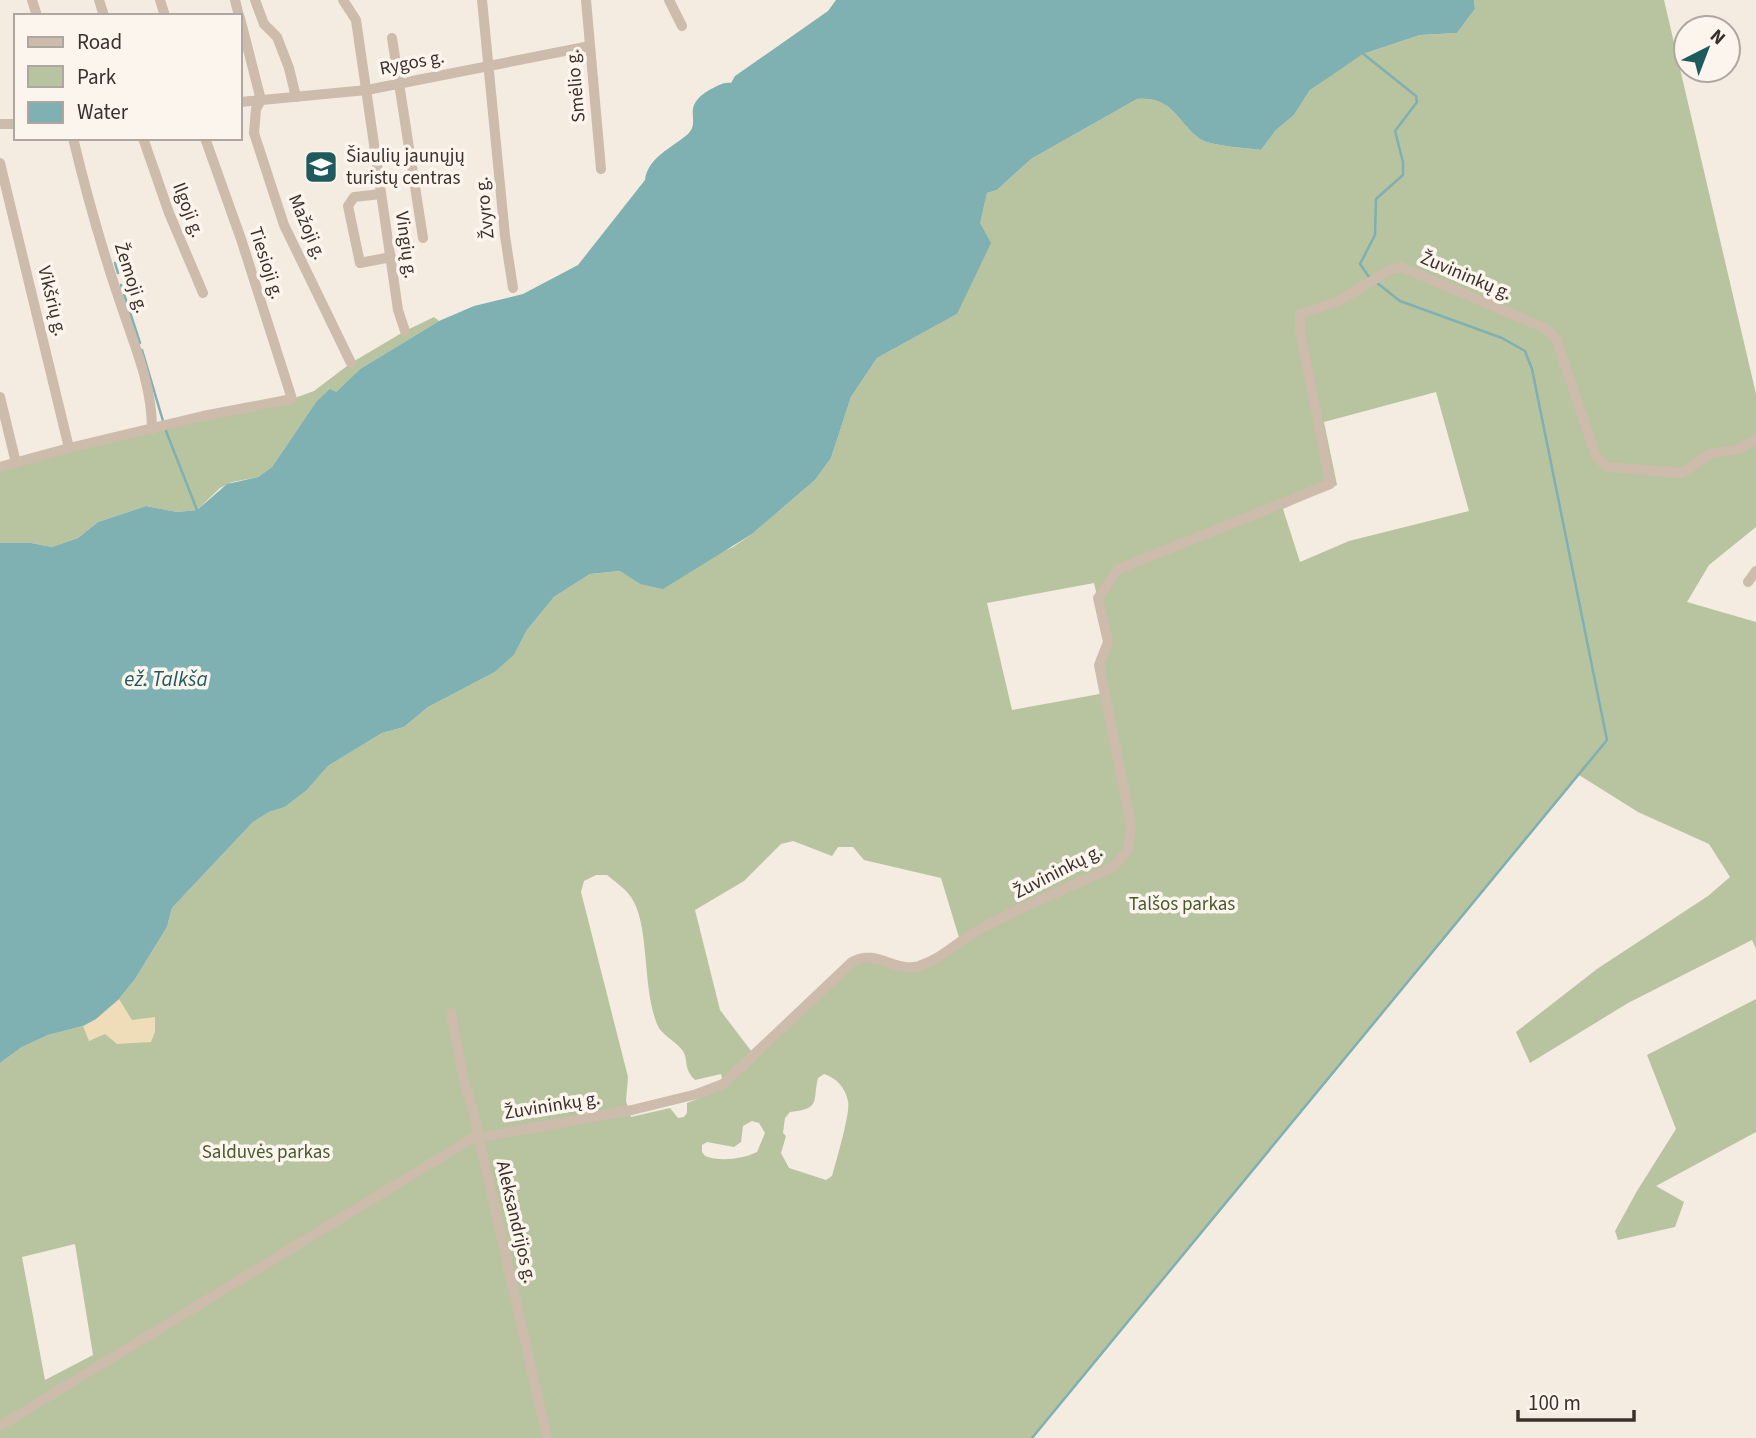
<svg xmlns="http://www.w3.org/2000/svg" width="1756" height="1438" font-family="'Source Sans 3',sans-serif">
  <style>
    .green { fill: #b8c4a0; fill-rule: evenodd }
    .sand { fill: #efdcb8 }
    .water { fill: #7fb0b2 }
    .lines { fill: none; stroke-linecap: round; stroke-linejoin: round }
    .stream { stroke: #7fb0b2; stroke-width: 2.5 }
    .minor { stroke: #cdbbac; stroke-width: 10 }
    .labels { text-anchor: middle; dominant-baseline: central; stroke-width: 7; stroke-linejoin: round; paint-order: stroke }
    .street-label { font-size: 19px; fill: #3b302b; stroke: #fbf5ee }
    .poi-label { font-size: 19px; fill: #3b302b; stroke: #fbf5ee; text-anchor: start }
    .park-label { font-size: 19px; fill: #4a5a2e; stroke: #fbf5ee }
    .water-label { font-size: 21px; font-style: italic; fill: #1f5a5e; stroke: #fbf5ee }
  </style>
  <rect width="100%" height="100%" fill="#f4ebe1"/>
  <g class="green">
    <path d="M1474 0H1664L1756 394V527L1709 565 1687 602 1756 622V949L1752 940 1628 1003 1530 1063 1516 1032 1597 969 1708 896 1730 877 1709 844 1638 812 1579 775 1032 1438H0V1063L22 1047 48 1035 83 1026 96 1019 119 999 135 979 167 927 172 908 253 822 269 812 285 807 307 790 328 766 382 733 404 727 428 707 495 672 514 655 527 630 554 597 590 574 621 571 640 584 715 555 733 547 752 534 815 480 831 458 851 397 877 358 957 314 987 193 997 190 1031 159 1137 99C1173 96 1176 121 1200 139 1211 146 1247 148 1261 150L1276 130 1294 115 1310 90 1316 85 1363 54 1420 35 1457 33 1475 9ZM1436 392 1469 511 1349 541 1300 562 1283 509 1337 485 1324 422ZM1094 583 1108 642 1099 665 1105 693 1012 710 987 603ZM793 841 832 856 838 847H853L864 860 941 878 961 944 909 968 859 958 755 1056 720 1010 695 910 744 881 781 844ZM596 875H607C614 881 625 888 631 897 650 924 642 988 657 1024 661 1035 676 1041 683 1051 689 1062 683 1068 695 1080L721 1074 725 1088 687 1103V1113L684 1117 678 1118 670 1108 631 1117 626 1101 628 1077 581 892 584 881ZM824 1074C836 1078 845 1087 848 1101 851 1111 836 1162 832 1176L826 1180 789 1168 781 1153 786 1136 783 1133 785 1118 790 1112C822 1108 812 1102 818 1078ZM752 1121 759 1123 765 1133 757 1152C743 1159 720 1162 705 1156L702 1152V1145L707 1142 734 1147 741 1142 743 1126ZM75 1244 93 1355 45 1380 22 1257Z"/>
    <path d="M434 317 439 321 360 369 336 392 316 402 272 467 258 477 232 482 220 488 197 510 177 512 146 506 98 522 78 538 52 547 31 543H0V467L292 399 314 391 351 363 405 331Z"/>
    <path d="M1756 999V1132L1656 1186 1684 1202 1675 1227 1618 1240 1615 1231 1637 1191 1676 1129 1647 1055Z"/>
  </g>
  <path class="sand" d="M119 999 132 1020 155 1017V1032L151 1042 117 1044 105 1034 89 1041 83 1026 96 1019Z"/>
  <path class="water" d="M836 0H1474L1475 9 1457 33 1420 35 1363 54 1310 90 1294 115 1276 130 1261 150C1247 148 1211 146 1200 139 1176 121 1173 96 1137 99L1031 159 997 190 987 193 980 223 991 243 957 314 877 358 851 397 831 458 815 480 752 534 663 589 640 584 620 571 590 574 554 597 527 630 514 655 495 672 428 707 404 727 382 733 328 766 307 790 285 807 269 812 253 822 172 908 167 927 135 979 119 999 96 1019 83 1026 48 1035 22 1047 0 1063V543H31L52 547 78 538 98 522 146 506 177 512 197 510 227 484 258 477 272 467 316 402 330 389 336 392 360 369 439 321 474 306 523 294 578 265 645 180C648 157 672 148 688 134 702 120 679 107 711 89 718 86 723 82 731 83L735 76 828 11Z"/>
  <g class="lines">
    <g class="stream">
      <path d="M1361 52 1416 96 1417 102 1395 131 1403 162V175L1376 199 1375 235 1360 264 1369 277"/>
      <path d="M115 263 118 273"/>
      <path d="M121 285 140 343"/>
      <path d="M142 350 163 421"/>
      <path d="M166 431 197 510"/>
      <path d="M1032 1438 1607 740 1532 369 1525 351 1502 338 1400 301 1377 283"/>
    </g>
    <g class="minor">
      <path d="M32 0 37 16"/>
      <path d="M99 0 104 16"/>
      <path d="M160 0 165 16"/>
      <path d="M235 0 239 16"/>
      <path d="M255 0 264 24 277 37 289 68 296 97"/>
      <path d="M343 0 356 20 398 310 405 331"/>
      <path d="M482 0 505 236 513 288"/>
      <path d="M586 0 601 169"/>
      <path d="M669 0 682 26"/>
      <path d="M240 18 261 100 256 109 254 133 284 225 351 363"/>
      <path d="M392 38 423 238"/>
      <path d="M240 102 367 90 590 46"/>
      <path d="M0 124H16"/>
      <path d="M73 138C86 192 101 246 119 299 133 342 152 383 152 429"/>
      <path d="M143 138 169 213 203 293"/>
      <path d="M0 163 69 448"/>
      <path d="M381 194 354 197 348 206 360 263 391 257"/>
      <path d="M0 397 16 463"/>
      <path d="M0 467 69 448 203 416 292 399 241 239 205 138"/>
      <path d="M1748 582 1756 571"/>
      <path d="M451 1013 464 1082 472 1107 547 1438"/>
      <path d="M0 1426 471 1139 632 1110 697 1094 723 1084 852 962C876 948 895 973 919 966 943 958 956 943 975 932 1019 907 1067 889 1113 867L1128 850 1131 825 1099 665 1108 642 1098 598 1118 569 1330 484 1300 331V314L1337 302 1390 270 1401 267 1545 328 1556 338 1596 457 1608 467 1682 473 1710 454 1739 449 1756 439"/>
    </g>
  </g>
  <defs>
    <symbol id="school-square" viewBox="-11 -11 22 22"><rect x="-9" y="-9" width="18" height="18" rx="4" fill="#1f5a5e" stroke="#fbf5ee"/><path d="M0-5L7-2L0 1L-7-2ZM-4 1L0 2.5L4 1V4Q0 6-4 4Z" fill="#fff"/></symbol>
  </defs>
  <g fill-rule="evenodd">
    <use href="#school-square" x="302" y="148" width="38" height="38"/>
  </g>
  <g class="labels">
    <g class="street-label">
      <text transform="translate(412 63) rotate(-11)">Rygos g.</text>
      <text transform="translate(576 86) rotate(-95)">Smėlio g.</text>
      <text transform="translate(485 208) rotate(-96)">Žvyro g.</text>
      <text transform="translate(188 210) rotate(69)">Ilgoji g.</text>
      <text transform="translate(307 227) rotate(67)">Mažoji g.</text>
      <text transform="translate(406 245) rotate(82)">Vingių g.</text>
      <text transform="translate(266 263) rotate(72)">Tiesioji g.</text>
      <text transform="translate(1466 276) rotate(23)">Žuvininkų g.</text>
      <text transform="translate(131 278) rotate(72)">Žemoji g.</text>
      <text transform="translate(52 301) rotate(76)">Vikšrių g.</text>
      <text transform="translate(1058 872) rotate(-27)">Žuvininkų g.</text>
      <text transform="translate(552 1106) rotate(-9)">Žuvininkų g.</text>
      <text transform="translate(516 1222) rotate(77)">Aleksandrijos g.</text>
    </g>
    <g class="poi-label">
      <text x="346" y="156">Šiaulių jaunųjų<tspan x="346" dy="22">turistų centras</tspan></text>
    </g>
    <g class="park-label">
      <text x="1182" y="904">Talšos parkas</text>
      <text x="266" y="1152">Salduvės parkas</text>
    </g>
    <g class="water-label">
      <text x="166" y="679">ež. Talkša</text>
    </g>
  </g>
  <rect x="14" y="14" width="228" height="126" fill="#fbf5ee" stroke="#aea6a0" stroke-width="2"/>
  <rect x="28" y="37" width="35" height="10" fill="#cdbbac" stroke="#aea6a0" stroke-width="2"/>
  <text x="77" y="49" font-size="21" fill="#3b302b">Road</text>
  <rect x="28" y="66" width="35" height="21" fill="#b8c4a0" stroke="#aea6a0" stroke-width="2"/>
  <text x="77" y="84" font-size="21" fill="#3b302b">Park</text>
  <rect x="28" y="102" width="35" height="21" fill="#7fb0b2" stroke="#aea6a0" stroke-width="2"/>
  <text x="77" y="119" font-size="21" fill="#3b302b">Water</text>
  <g transform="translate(1707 49) rotate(42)"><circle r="33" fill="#fbf5ee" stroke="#aea6a0" stroke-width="2"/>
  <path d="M0-5L12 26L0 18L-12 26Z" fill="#1f5a5e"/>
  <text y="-10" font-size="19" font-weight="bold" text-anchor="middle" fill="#3b302b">N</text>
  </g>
  <path d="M1518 1410v10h116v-10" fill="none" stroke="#3b302b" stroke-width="3.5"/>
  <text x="1528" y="1410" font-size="21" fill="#3b302b" stroke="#fbf5ee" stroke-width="5" paint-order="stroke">100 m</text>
</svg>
